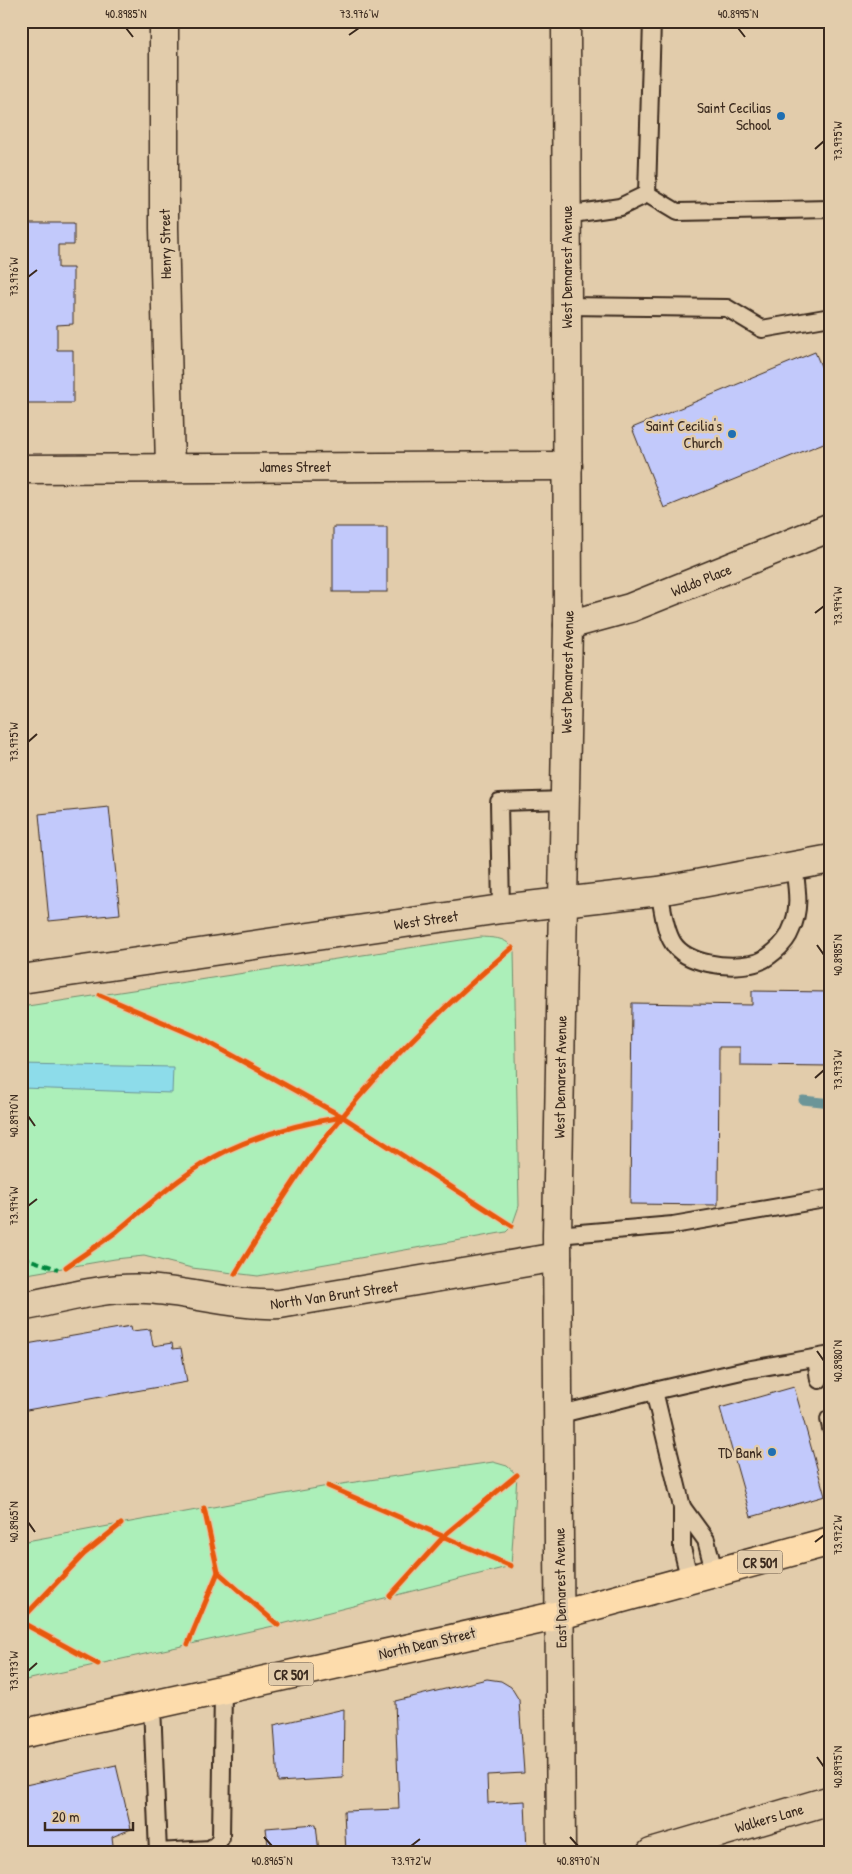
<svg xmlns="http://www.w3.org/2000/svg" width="852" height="1874" font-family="'Patrick Hand',sans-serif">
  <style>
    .green { fill: #acefb9; stroke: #748c6c }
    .water { fill: #8ddcea; stroke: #6c9598 }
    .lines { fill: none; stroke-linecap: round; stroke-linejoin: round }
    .stream { stroke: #6c9598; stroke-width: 9 }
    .building { fill: #c2c9fb; stroke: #3b2a1e }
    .service-casing { stroke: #3b2a1e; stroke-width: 20 }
    .minor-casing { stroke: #3b2a1e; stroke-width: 31 }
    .primary-casing { stroke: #3b2a1e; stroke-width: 31 }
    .service { stroke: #e2ccab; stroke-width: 16 }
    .minor { stroke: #e2ccab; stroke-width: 28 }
    .primary { stroke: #fddcac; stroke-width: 28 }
    .quiet { stroke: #00873e; stroke-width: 4; stroke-dasharray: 8 4; stroke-linecap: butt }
    .cycleway-casing { stroke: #e2ccab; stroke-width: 8 }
    .cycleway { stroke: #e8590c; stroke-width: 5 }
    .ticks { fill: none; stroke: #3b2a1e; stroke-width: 2 }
    .poi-dot { fill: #1f6fb2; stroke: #e2ccab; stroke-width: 2 }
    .labels { text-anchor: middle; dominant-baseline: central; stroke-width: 5; stroke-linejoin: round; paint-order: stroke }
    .shield { fill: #e2ccab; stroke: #6d5b48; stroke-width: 1 }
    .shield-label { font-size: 14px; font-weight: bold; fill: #3b2a1e }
    .poi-label { font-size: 15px; fill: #3b2a1e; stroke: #e2ccab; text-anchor: end }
    .street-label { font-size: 15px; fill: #3b2a1e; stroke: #e2ccab }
    .neatline { fill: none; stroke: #3b2a1e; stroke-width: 2 }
    .ticks-label { font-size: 12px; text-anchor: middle; fill: #3b2a1e }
  </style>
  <rect width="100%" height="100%" fill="#e2ccab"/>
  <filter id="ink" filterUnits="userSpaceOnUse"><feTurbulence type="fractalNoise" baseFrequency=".02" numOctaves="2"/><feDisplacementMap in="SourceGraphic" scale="10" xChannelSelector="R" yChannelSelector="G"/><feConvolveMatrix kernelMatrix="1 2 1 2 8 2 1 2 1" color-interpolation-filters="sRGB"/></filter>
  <g filter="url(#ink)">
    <g class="green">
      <path d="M481 937C495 938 506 937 514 950L519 1206 512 1226 506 1232 258 1276 192 1268 144 1256 115 1259 21 1275V1007Z"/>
      <path d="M493 1462 507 1466 517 1475 511 1566 278 1625 21 1681V1542L328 1486Z"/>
    </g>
    <path class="water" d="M21 1064 173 1067 172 1093 21 1088Z"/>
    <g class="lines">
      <path class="stream" d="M803 1100 831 1103"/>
    </g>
    <g class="building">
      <path d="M21 223H74V245H58V268H73V324L57 325V350H73V403H21Z"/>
      <path d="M815 352 831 390V440L664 508 632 428Z"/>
      <rect x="333" y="527" width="54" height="65"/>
      <path d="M109 807 120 914 49 921 39 814Z"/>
      <path d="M752 991 831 992V1066L740 1065V1047H719L718 1205 630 1204 632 1003 752 1005Z"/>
      <path d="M131 1326 132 1331 150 1329 153 1346 172 1343 173 1349 181 1348 187 1382 21 1411V1345Z"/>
      <path d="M794 1387 825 1496 751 1517 720 1408Z"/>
      <path d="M487 1679 501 1681 511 1687 519 1700 524 1773 487 1775 488 1803 525 1801 527 1853H346L344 1811 399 1809 395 1701Z"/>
      <path d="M344 1709 343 1778 278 1782 274 1725Z"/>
      <path d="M116 1765 131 1829 112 1837 114 1853H21V1786Z"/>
      <path d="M316 1824 319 1853H269L266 1828Z"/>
    </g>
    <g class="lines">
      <defs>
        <g id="service">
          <path d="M647 194 677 212 831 209"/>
          <path d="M566 215 620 207 647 194 652 21"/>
          <path d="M566 306 727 308 762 329 831 317"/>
          <path d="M659 891C663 908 664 929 673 943 687 965 728 968 751 964 766 962 786 944 791 930 801 909 797 889 794 866"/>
          <path d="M501 909 499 802 564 800"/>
          <path d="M557 1235 673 1225 831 1198"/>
          <path d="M816 1358 819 1380"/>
          <path d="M557 1415 654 1391"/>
          <path d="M829 1419 831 1428"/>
          <path d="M682 1507 654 1391 746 1370 831 1355"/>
          <path d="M690 1581 682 1548V1507L706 1540 715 1575"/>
          <path d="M152 1705 158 1853"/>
          <path d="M158 1852 210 1849 217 1844 221 1837 223 1689"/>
        </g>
        <g id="minor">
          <path d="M164 21V228L170 467"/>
          <path d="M21 469 568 466"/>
          <path d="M568 625 630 608 831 527"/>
          <path d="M21 979 501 909 659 891 831 859"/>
          <path d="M21 1307C62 1299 106 1286 147 1289 192 1292 235 1306 280 1304L557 1257"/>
          <path d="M561 1853 557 1235 568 625 566 21"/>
          <path d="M651 1853 831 1800"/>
        </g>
        <path id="primary" d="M21 1734 560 1615 831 1541"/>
      </defs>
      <use href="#service" class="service-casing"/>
      <use href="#minor" class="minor-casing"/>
      <use href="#primary" class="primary-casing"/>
      <use href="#service" class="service"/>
      <use href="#minor" class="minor"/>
      <use href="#primary" class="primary"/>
      <path class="quiet" d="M21 1257 58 1269"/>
      <defs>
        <g id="cycleway">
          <path d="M100 995 202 1039 343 1117 512 1226"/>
          <path d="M66 1267C83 1255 100 1244 116 1232 151 1203 185 1171 226 1151 264 1133 302 1123 343 1117"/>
          <path d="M235 1274C261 1232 287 1190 316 1150 372 1076 441 1008 512 948"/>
          <path d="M328 1486 511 1566"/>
          <path d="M204 1508 218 1572 278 1625"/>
          <path d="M390 1596 447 1533 517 1475"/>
          <path d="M21 1620 84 1554 121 1524"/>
          <path d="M21 1622 98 1664"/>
          <path d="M188 1644 218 1572"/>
        </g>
      </defs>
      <use href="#cycleway" class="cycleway-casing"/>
      <use href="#cycleway" class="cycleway"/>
    </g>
  </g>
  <path class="ticks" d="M126 28 133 37M738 28 745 37M349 35 359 28M815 149 824 141M28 277 37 270M815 613 824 606M28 742 37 734M817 945 824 955M815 1078 824 1070M28 1116 35 1126M28 1206 37 1199M817 1351 824 1361M28 1522 35 1532M815 1542 824 1535M28 1671 37 1663M817 1757 824 1767M264 1837 272 1846M570 1837 578 1846M411 1846 420 1839"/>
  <g class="poi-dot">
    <circle cx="781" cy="116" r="5"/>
    <circle cx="732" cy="434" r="5"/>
    <circle cx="772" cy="1452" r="5"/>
  </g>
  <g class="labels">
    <g class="shield">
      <rect x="737.5" y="1550.5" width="45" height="23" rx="4"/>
      <rect x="268.5" y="1662.5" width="45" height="23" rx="4"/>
    </g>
    <g class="shield-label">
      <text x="760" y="1562">CR 501</text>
      <text x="291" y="1674">CR 501</text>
    </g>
    <g class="poi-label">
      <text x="771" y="107">Saint Cecilias<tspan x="771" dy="17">School</tspan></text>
      <text x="722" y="425">Saint Cecilia's<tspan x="722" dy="17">Church</tspan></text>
      <text x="762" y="1452">TD Bank</text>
    </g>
    <g class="street-label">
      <text transform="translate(165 244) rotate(-91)">Henry Street</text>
      <text transform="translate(566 267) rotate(-90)">West Demarest Avenue</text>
      <text x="295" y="466">James Street</text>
      <text transform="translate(701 580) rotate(-22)">Waldo Place</text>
      <text transform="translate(567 672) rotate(-89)">West Demarest Avenue</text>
      <text transform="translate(426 920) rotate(-8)">West Street</text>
      <text transform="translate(560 1077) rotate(-89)">West Demarest Avenue</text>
      <text transform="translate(334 1295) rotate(-8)">North Van Brunt Street</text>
      <text transform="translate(560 1588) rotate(-91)">East Demarest Avenue</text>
      <text transform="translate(427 1643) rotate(-13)">North Dean Street</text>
      <text transform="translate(769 1818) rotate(-16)">Walkers Lane</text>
    </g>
  </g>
  <rect width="852" height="1874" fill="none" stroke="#e2ccab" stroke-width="55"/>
  <path d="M45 1822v8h88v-8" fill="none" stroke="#3b2a1e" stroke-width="2.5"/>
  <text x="52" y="1822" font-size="15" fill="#3b2a1e" stroke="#e2ccab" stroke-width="4" paint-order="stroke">20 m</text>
  <rect x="28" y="28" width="796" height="1818" class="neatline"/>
  <g class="ticks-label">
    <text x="126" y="18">40.8985°N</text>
    <text x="359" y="18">73.976°W</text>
    <text x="738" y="18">40.8995°N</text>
    <text transform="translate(838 141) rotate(-90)" y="4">73.975°W</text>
    <text transform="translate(14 277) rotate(-90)" y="4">73.976°W</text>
    <text transform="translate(838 606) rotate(-90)" y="4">73.974°W</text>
    <text transform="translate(14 742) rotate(-90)" y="4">73.975°W</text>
    <text transform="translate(838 955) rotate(-90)" y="4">40.8985°N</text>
    <text transform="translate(838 1070) rotate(-90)" y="4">73.973°W</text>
    <text transform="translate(14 1116) rotate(-90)" y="4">40.8970°N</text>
    <text transform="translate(14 1206) rotate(-90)" y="4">73.974°W</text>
    <text transform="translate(838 1361) rotate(-90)" y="4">40.8980°N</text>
    <text transform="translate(14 1522) rotate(-90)" y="4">40.8965°N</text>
    <text transform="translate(838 1535) rotate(-90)" y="4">73.972°W</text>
    <text transform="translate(14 1671) rotate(-90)" y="4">73.973°W</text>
    <text transform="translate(838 1767) rotate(-90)" y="4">40.8975°N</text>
    <text x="272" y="1865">40.8965°N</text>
    <text x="411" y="1865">73.972°W</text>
    <text x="578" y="1865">40.8970°N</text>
  </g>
</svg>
